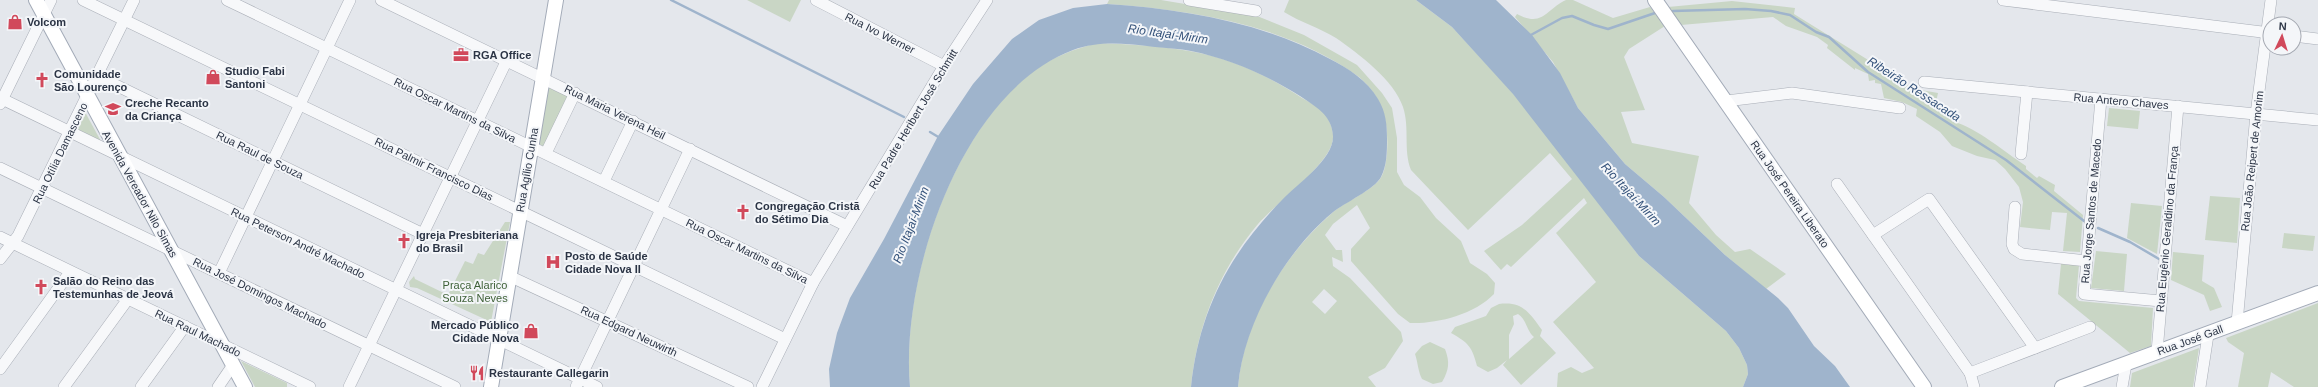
<svg xmlns="http://www.w3.org/2000/svg" width="2318" height="387" font-family="Helvetica,sans-serif">
  <style>
    .green { fill: #c9d6c5; fill-rule: evenodd }
    .water { fill: #9fb4cc }
    .lines { fill: none; stroke-linecap: round; stroke-linejoin: round }
    .stream { stroke: #9fb4cc; stroke-width: 2.5 }
    .minor-casing { stroke: #a9aeb7; stroke-width: 12 }
    .major-casing { stroke: #a3abb8; stroke-width: 16 }
    .minor { stroke: #f7f8fa; stroke-width: 11 }
    .major { stroke: #fff; stroke-width: 14 }
    .labels { text-anchor: middle; dominant-baseline: central; stroke-width: 4; stroke-linejoin: round; paint-order: stroke }
    .poi-label { font-size: 11px; font-weight: bold; fill: #2b3445; stroke: #f4f6f9; text-anchor: start }
    .street-label { font-size: 11px; fill: #2b3445; stroke: #f4f6f9 }
    .park-label { font-size: 11px; fill: #3f6138; stroke: #f4f6f9 }
    .water-label { font-size: 12px; font-style: italic; fill: #34527a; stroke: #f4f6f9 }
  </style>
  <rect width="100%" height="100%" fill="#e4e7ec"/>
  <g class="green">
    <path d="M747 0H801L790 22Z"/>
    <path d="M1109 0H1161L1257 16 1304 35 1357 65 1382 93 1392 108 1397 138V172L1404 185 1420 197 1436 218 1461 241 1470 263 1487 274 1495 283 1494 294C1474 315 1436 324 1410 323L1398 314 1351 261V249L1370 228 1357 205 1333 224 1325 235 1336 250H1342L1343 262 1332 257 1333 266 1350 278 1401 332 1403 341 1385 368 1368 377 1376 387H1238C1243 322 1283 256 1331 214 1344 202 1370 192 1380 179 1385 172 1386 161 1387 153 1389 121 1383 98 1359 77 1288 25 1193 10 1107 4ZM1324 289 1337 301 1325 314 1312 302Z"/>
    <path d="M1289 0H1416L1452 27 1512 92 1581 179 1639 256 1726 331 1739 348 1747 365 1748 374 1743 387H1557L1558 373 1571 367 1582 373 1594 368 1553 322 1596 282 1556 233 1587 203 1584 198 1511 267 1507 264 1501 270 1484 251 1522 225 1572 179 1550 153 1468 230 1411 170C1403 150 1410 128 1403 107 1394 80 1359 54 1336 38 1320 28 1300 22 1284 12Z"/>
    <path d="M1566 0H1573L1613 18 1650 7 1665 26 1629 49 1624 57 1645 110 1621 112 1632 143 1699 156 1689 203 1716 235 1735 252 1750 249 1786 274 1766 289 1725 255 1664 197 1625 164 1578 108 1553 62 1515 17 1517 14C1543 28 1546 9 1566 0Z"/>
    <path d="M1732 1 1795 8 1794 14 1915 89 1938 93 1935 107 1952 112V121C1979 129 2003 151 2026 166V169L2037 178 2039 176 2055 185 2054 191 2083 215 2080 252 2063 251 2067 213 2052 212 2050 230 2020 227 2023 202 2019 187 2005 169 1995 160 1977 156 1952 146 1940 132 1916 116 1917 109 1902 102 1884 98 1881 84 1875 83V80L1869 81 1868 74 1855 68V70L1827 48 1828 45 1817 37 1786 26 1773 17 1681 25 1668 7Z"/>
    <path d="M1098 43C1128 44 1159 46 1189 51 1229 57 1269 76 1302 98 1309 102 1317 106 1323 111 1329 118 1334 130 1333 139 1330 165 1276 203 1258 224 1219 270 1197 327 1191 387H910C901 285 949 137 1032 72 1052 57 1074 49 1098 43Z"/>
    <path d="M548 87 568 96 544 147 539 144Z"/>
    <path d="M2109 108 2140 111 2138 129 2107 126Z"/>
    <path d="M85 112 102 143 77 130Z"/>
    <path d="M2210 196 2240 198 2237 243 2205 240Z"/>
    <path d="M2131 203 2162 206 2157 254 2127 238Z"/>
    <path d="M505 222H510L491 322 417 288 410 287 409 282 414 276 415 279 448 295 465 261 473 264 478 253 484 255Z"/>
    <path d="M2284 233 2315 236 2313 251 2282 248Z"/>
    <path d="M2096 251 2127 254 2124 291 2091 288Z"/>
    <path d="M2173 252 2204 255 2202 281 2214 288 2222 307 2210 311 2204 295 2171 280Z"/>
    <path d="M2061 264 2079 265 2076 298 2079 301 2153 308 2151 346 2130 353 2058 294Z"/>
    <path d="M2318 303V387H2294L2271 372 2268 387H2238L2244 353 2228 342 2226 338Z"/>
    <path d="M1499 304C1522 301 1529 312 1542 330L1540 336 1556 353 1521 385 1503 365 1507 360 1497 368 1488 372 1477 366C1472 347 1469 343 1451 333L1455 327 1486 316 1491 308ZM1518 314C1527 320 1526 330 1534 337L1509 359V335L1514 324 1513 316Z"/>
    <path d="M1430 342 1445 349C1450 362 1449 370 1442 382L1433 384 1422 379C1418 371 1418 363 1415 354L1422 346Z"/>
    <path d="M2199 348 2193 387H2130L2132 373Z"/>
    <path d="M241 361 287 383V387H255Z"/>
  </g>
  <g class="water">
    <path d="M1416 0H1496L1532 35 1560 73 1578 108 1625 164 1664 197 1725 255 1778 298 1788 308 1814 346 1835 366 1850 387H1743L1748 374 1747 365 1739 348 1726 331 1639 256 1513 94 1452 27Z"/>
    <path d="M1107 4C1183 9 1262 22 1330 59 1349 69 1367 80 1378 99 1386 112 1387 125 1387 139 1387 152 1387 165 1381 177 1375 189 1344 203 1332 213 1284 253 1243 325 1238 387H1191C1199 311 1229 254 1282 200 1297 184 1334 159 1333 136 1332 115 1316 107 1300 96 1267 75 1230 59 1191 51 1177 48 1161 48 1147 46 1122 43 1097 41 1073 50 961 92 900 277 910 387H830L829 369 837 333 850 298 884 239 938 136 973 84 1012 39 1039 20 1073 8Z"/>
  </g>
  <g class="lines">
    <g class="stream">
      <path d="M671 0 904 117"/>
      <path d="M1673 11 1745 9 1771 11 1790 15 1816 32 1829 37 1868 72 2006 160 2084 221"/>
      <path d="M1529 36 1562 18 1572 16 1594 25 1608 29 1655 13"/>
      <path d="M930 132 940 138"/>
      <path d="M2098 228 2130 242 2159 259"/>
    </g>
    <defs>
      <g id="minor">
        <path d="M83 0 785 339"/>
        <path d="M227 0 813 283"/>
        <path d="M381 0 847 226"/>
        <path d="M816 0 944 66"/>
        <path d="M1189 0 1256 11"/>
        <path d="M2003 0 2270 33"/>
        <path d="M2294 36 2318 39"/>
        <path d="M97 76 423 234"/>
        <path d="M1924 82 2318 120"/>
        <path d="M0 98 597 387"/>
        <path d="M2101 99 2084 294 2161 301"/>
        <path d="M1726 101 1792 93 1900 108"/>
        <path d="M0 104 51 0"/>
        <path d="M546 153 575 93"/>
        <path d="M2021 154 2027 92"/>
        <path d="M0 168 455 387"/>
        <path d="M604 181 633 121"/>
        <path d="M1837 184 1970 373 1974 387"/>
        <path d="M2015 207 2012 244 2014 249 2022 254 2087 261"/>
        <path d="M1873 235 1929 199 2035 348"/>
        <path d="M0 237 310 387"/>
        <path d="M0 259 18 236 134 0"/>
        <path d="M219 273 350 0"/>
        <path d="M509 276 748 387"/>
        <path d="M2237 323 2256 114 2271 0"/>
        <path d="M2157 352 2178 106"/>
        <path d="M0 369 70 272"/>
        <path d="M1970 373 2090 327"/>
        <path d="M64 387 128 299"/>
        <path d="M141 387 185 326"/>
        <path d="M218 387 233 365"/>
        <path d="M349 387 507 60"/>
        <path d="M576 387 690 149"/>
        <path d="M762 387 813 283 944 66 987 0"/>
        <path d="M2122 387 2126 364"/>
        <path d="M2200 387 2208 335"/>
      </g>
      <g id="major">
        <path d="M36 0 245 387"/>
        <path d="M1655 0 1924 387"/>
        <path d="M491 387 556 0"/>
        <path d="M2062 387 2318 293"/>
      </g>
    </defs>
    <use href="#minor" class="minor-casing"/>
    <use href="#major" class="major-casing"/>
    <use href="#minor" class="minor"/>
    <use href="#major" class="major"/>
  </g>
  <defs>
    <symbol id="shop-bare" viewBox="-9 -9 18 18"><path d="M-5-2.5h2.3a2.7 3.5 0 0 1 5.4 0H5L5.5 6h-11ZM-1.5-2.5h3a1.5 2.3 0 0 0-3 0Z" fill="#d1495b" stroke="#f4f6f9" stroke-width="2.5" paint-order="stroke"/></symbol>
    <symbol id="office-bare" viewBox="-9 -9 18 18"><path d="M-6-3h4V-5.5h4V-3h4V5H-6ZM-1-4.5V-3h2v-1.5ZM-6 0V1H6V0Z" fill="#d1495b" stroke="#f4f6f9" stroke-width="2.5" paint-order="stroke"/></symbol>
    <symbol id="church-bare" viewBox="-9 -9 18 18"><path d="M-1.2-6h2.4v3.5h3.3v2.4h-3.3V6h-2.4V-.1h-3.3v-2.4h3.3Z" fill="#d1495b" stroke="#f4f6f9" stroke-width="2.5" paint-order="stroke"/></symbol>
    <symbol id="school-bare" viewBox="-9 -9 18 18"><path d="M0-5L7-2L0 1L-7-2ZM-4 1L0 2.5L4 1V4Q0 6-4 4Z" fill="#d1495b" stroke="#f4f6f9" stroke-width="2.5" paint-order="stroke"/></symbol>
    <symbol id="hospital-bare" viewBox="-9 -9 18 18"><path d="M-5-5h3v3.5h4V-5h3V5h-3V1.5h-4V5h-3Z" fill="#d1495b" stroke="#f4f6f9" stroke-width="2.5" paint-order="stroke"/></symbol>
    <symbol id="restaurant-bare" viewBox="-9 -9 18 18"><path d="M-5-6h1v4h1v-4h1v4h1v-4h1v5L-1.5 .5V6h-2V.5L-5-1ZM5-6V6H3V1.5H1.5Q1.5-4 5-6Z" fill="#d1495b" stroke="#f4f6f9" stroke-width="2.5" paint-order="stroke"/></symbol>
  </defs>
  <g fill-rule="evenodd">
    <use href="#shop-bare" x="4" y="11" width="22" height="22"/>
    <use href="#office-bare" x="450" y="44" width="22" height="22"/>
    <use href="#shop-bare" x="202" y="66" width="22" height="22"/>
    <use href="#church-bare" x="31" y="69" width="22" height="22"/>
    <use href="#school-bare" x="102" y="98" width="22" height="22"/>
    <use href="#church-bare" x="732" y="201" width="22" height="22"/>
    <use href="#church-bare" x="393" y="230" width="22" height="22"/>
    <use href="#hospital-bare" x="542" y="251" width="22" height="22"/>
    <use href="#church-bare" x="30" y="276" width="22" height="22"/>
    <use href="#shop-bare" x="520" y="320" width="22" height="22"/>
    <use href="#restaurant-bare" x="466" y="362" width="22" height="22"/>
  </g>
  <g class="labels">
    <g class="poi-label">
      <text x="27" y="22">Volcom</text>
      <text x="473" y="55">RGA Office</text>
      <text x="225" y="71">Studio Fabi<tspan x="225" dy="13">Santoni</tspan></text>
      <text x="54" y="74">Comunidade<tspan x="54" dy="13">São Lourenço</tspan></text>
      <text x="125" y="103">Creche Recanto<tspan x="125" dy="13">da Criança</tspan></text>
      <text x="755" y="206">Congregação Cristã<tspan x="755" dy="13">do Sétimo Dia</tspan></text>
      <text x="416" y="235">Igreja Presbiteriana<tspan x="416" dy="13">do Brasil</tspan></text>
      <text x="565" y="256">Posto de Saúde<tspan x="565" dy="13">Cidade Nova II</tspan></text>
      <text x="53" y="281">Salão do Reino das<tspan x="53" dy="13">Testemunhas de Jeová</tspan></text>
      <text x="519" y="325" text-anchor="end">Mercado Público<tspan x="519" dy="13">Cidade Nova</tspan></text>
      <text x="489" y="373">Restaurante Callegarin</text>
    </g>
    <g class="street-label">
      <text transform="translate(880 33) rotate(27)">Rua Ivo Werner</text>
      <text transform="translate(2121 101) rotate(5)">Rua Antero Chaves</text>
      <text transform="translate(455 110) rotate(26)">Rua Oscar Martins da Silva</text>
      <text transform="translate(615 112) rotate(26)">Rua Maria Verena Heil</text>
      <text transform="translate(913 119) rotate(-59)">Rua Padre Heribert José Schmitt</text>
      <text transform="translate(60 153) rotate(-64)">Rua Otília Damasceno</text>
      <text transform="translate(260 155) rotate(26)">Rua Raul de Souza</text>
      <text transform="translate(2252 161) rotate(-84)">Rua João Reipert de Amorim</text>
      <text transform="translate(434 169) rotate(26)">Rua Palmir Francisco Dias</text>
      <text transform="translate(527 170) rotate(-80)">Rua Agílio Cunha</text>
      <text transform="translate(140 194) rotate(61)">Avenida Vereador Nilo Simas</text>
      <text transform="translate(1790 194) rotate(55)">Rua José Pereira Liberato</text>
      <text transform="translate(2091 211) rotate(-85)">Rua Jorge Santos de Macedo</text>
      <text transform="translate(2167 229) rotate(-85)">Rua Eugênio Geraldino da França</text>
      <text transform="translate(298 243) rotate(26)">Rua Peterson André Machado</text>
      <text transform="translate(747 251) rotate(26)">Rua Oscar Martins da Silva</text>
      <text transform="translate(260 293) rotate(26)">Rua José Domingos Machado</text>
      <text transform="translate(629 331) rotate(25)">Rua Edgard Neuwirth</text>
      <text transform="translate(198 333) rotate(26)">Rua Raul Machado</text>
      <text transform="translate(2190 340) rotate(-20)">Rua José Gall</text>
    </g>
    <g class="park-label">
      <text x="475" y="285">Praça Alarico<tspan x="475" dy="13">Souza Neves</tspan></text>
    </g>
    <g class="water-label">
      <text transform="translate(1168 34) rotate(8)">Rio Itajaí-Mirim</text>
      <text transform="translate(1914 89) rotate(33)">Ribeirão Ressacada</text>
      <text transform="translate(1631 194) rotate(47)">Rio Itajaí-Mirim</text>
      <text transform="translate(911 225) rotate(-69)">Rio Itajaí-Mirim</text>
    </g>
  </g>
  <g transform="translate(2282 36) rotate(4)"><circle r="19" fill="#f4f6f9" stroke="#a4a8b1"/>
  <path d="M0-3L7 15L0 10L-7 15Z" fill="#d1495b"/>
  <text y="-6" font-size="11" font-weight="bold" text-anchor="middle" fill="#2b3445">N</text>
  </g>
</svg>
